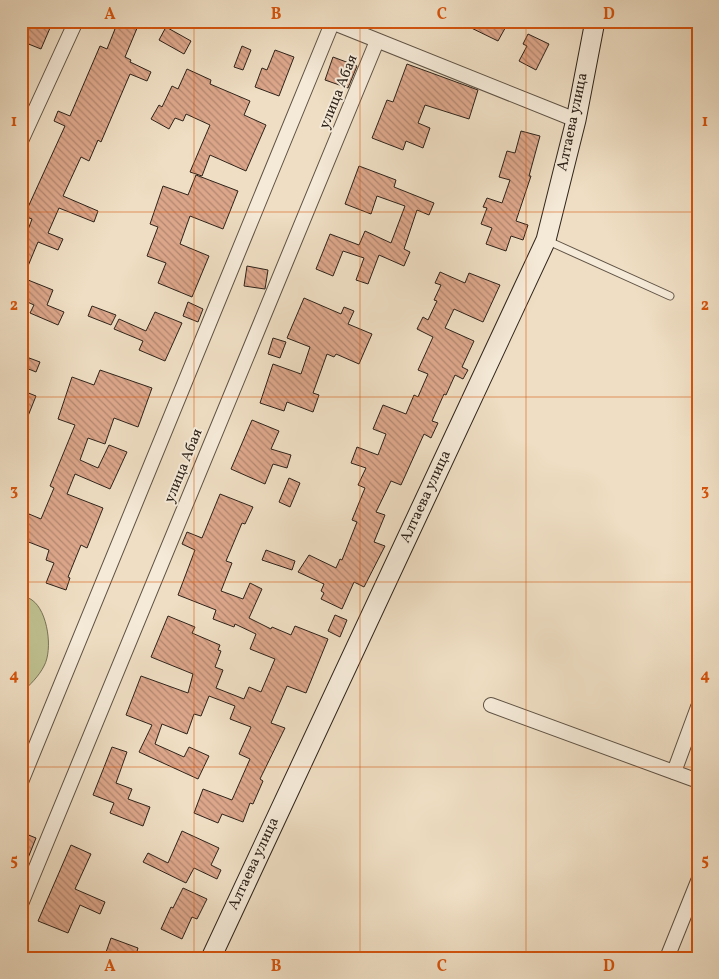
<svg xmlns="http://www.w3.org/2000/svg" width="719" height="979" font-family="Vollkorn,serif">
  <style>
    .park { fill: #bfc090; stroke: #767255 }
    .building { fill: url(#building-back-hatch); stroke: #2e231a }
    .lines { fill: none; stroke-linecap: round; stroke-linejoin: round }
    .service-casing { stroke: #5e5244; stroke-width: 9 }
    .minor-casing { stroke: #5e5244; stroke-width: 16 }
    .secondary-casing { stroke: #2e231a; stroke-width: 21 }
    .service { stroke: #f5ead8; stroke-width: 7 }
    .minor { stroke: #f5ead8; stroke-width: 14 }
    .secondary { stroke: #f5ead8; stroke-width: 19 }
    .grid { fill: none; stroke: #d5540d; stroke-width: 1; stroke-opacity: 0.55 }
    .labels { text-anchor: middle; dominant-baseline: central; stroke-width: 4; stroke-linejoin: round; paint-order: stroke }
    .street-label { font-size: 15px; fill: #2e231a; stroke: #f5ead8 }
    .neatline { fill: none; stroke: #d5540d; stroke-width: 2 }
    .grid-label { font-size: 16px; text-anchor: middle; font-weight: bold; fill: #d5540d }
  </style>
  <defs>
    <pattern id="building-back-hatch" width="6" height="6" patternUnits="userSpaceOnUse" patternTransform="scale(1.25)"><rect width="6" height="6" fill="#dca68a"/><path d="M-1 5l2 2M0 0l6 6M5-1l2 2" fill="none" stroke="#b38770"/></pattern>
  </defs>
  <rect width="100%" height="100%" fill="#efdec3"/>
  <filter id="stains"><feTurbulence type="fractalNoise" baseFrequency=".004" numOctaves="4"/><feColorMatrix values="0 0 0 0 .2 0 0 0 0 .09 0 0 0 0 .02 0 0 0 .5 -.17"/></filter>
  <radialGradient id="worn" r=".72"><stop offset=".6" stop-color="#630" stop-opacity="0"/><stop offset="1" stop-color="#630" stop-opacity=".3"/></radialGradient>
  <path class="park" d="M21 596C24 597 30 598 32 600 48 611 53 650 44 666 39 676 30 685 21 693Z"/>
  <g class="building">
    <path d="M21 21H53L41 49 21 41Z"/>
    <path d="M97 21H140L125 57 131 60 130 62 151 72 147 81 130 74 101 142 98 140 89 161 81 157 63 196 98 211 94 222 59 208 48 233 63 239 58 250 38 242 23 278 53 290 47 305 64 312 58 325 30 313 34 305 21 299V237L25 238 32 219 24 216 65 126 54 121 58 111 70 116 100 46 107 49 115 29Z"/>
    <path d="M457 21H509L498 41Z"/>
    <path d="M166 27 191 41 184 54 159 40Z"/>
    <path d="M528 34 549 44 536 70 519 61 527 46 523 44Z"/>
    <path d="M242 46 251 50 243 70 234 67Z"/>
    <path d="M275 50 294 57 279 96 255 87 262 68 267 70Z"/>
    <path d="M333 57 357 66 348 88 325 80Z"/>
    <path d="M407 64 478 90 469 119 425 105 418 123 430 128 423 148 406 141 403 150 372 138 387 100 393 102Z"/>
    <path d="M187 69 211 80 210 84 250 101 244 115 266 125 246 171 210 155 202 176 190 172 210 125 186 114 183 121 175 118 169 129 151 119 159 105 162 107 172 86 178 89Z"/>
    <path d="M521 131 540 136 529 176H531L516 221 528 225 523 240 511 236 506 251 486 244 492 228 481 224 487 208 483 207 487 198 502 203 510 180 499 177 507 151 515 153Z"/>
    <path d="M359 166 396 180 394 187 434 203 429 215 417 210 404 249 410 252 404 266 379 255 368 284 356 280 364 258 343 251 333 276 316 269 330 234 359 245 365 231 391 243 405 206 377 196 371 214 345 204Z"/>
    <path d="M196 175 238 191 223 229 190 216 180 244 209 256 192 297 158 283 166 263 147 256 158 227 150 224 163 186 188 195Z"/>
    <path d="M247 266 268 270 265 289 244 286Z"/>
    <path d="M440 272 465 283 469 273 500 285 483 322 454 309 445 328 474 341 462 367 468 370 463 379 455 375 446 395 444 394 432 421 438 423 431 438 424 434 401 485 391 481 376 512 385 515 374 542 385 546 364 587 354 582 342 609 321 599 324 593 321 591 324 584 298 572 309 555 336 568 340 559 342 560 357 522 352 520 365 488 358 485 366 468 351 463 357 447 378 455 386 434 373 429 383 405 406 414 414 395 418 397 428 374 418 370 433 337 417 329 423 317 428 320 437 301 434 300 441 285 435 283Z"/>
    <path d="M304 298 341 314 344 307 354 311 348 324 372 334 359 364 336 354 334 357 327 354 313 393 319 395 313 412 287 402 284 411 260 403 273 364 301 374 310 347 287 338Z"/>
    <path d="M188 302 203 309 198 322 183 316Z"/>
    <path d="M92 306 116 315 111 325 88 316Z"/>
    <path d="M155 312 182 323 165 361 139 350 143 341 114 329 119 319 146 331Z"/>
    <path d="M273 338 286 342 280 358 268 354Z"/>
    <path d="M21 355 40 362 36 372 21 366Z"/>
    <path d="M100 370 152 388 138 427 114 418 105 444 88 438 80 460 98 468 109 445 127 452 110 489 75 474 67 494 103 508 87 548 81 545 68 577 70 578 66 590 46 583 54 563 46 560 49 550 21 539V526L24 527 29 514 41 519 54 488 50 486 75 425 58 419 72 377 94 385Z"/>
    <path d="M21 390 36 396 22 431H21Z"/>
    <path d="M252 420 279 431 271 449 291 455 287 468 273 464 265 484 231 469Z"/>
    <path d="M289 478 300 483 290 507 279 502Z"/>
    <path d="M220 494 253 507 245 524 242 523 226 561 232 563 221 591 243 599 250 583 262 589 249 618 271 629 272 627 291 635 295 626 328 639 306 693 287 686 271 723 285 728 260 779 263 781 253 804 250 803 243 822 222 814 218 823 194 813 203 789 232 800 250 759 239 754 251 727 230 719 235 706 209 696 201 716 194 714 187 734 162 724 155 744 184 757 189 747 209 756 198 779 139 752 152 725 126 715 141 676 188 693 193 674 151 657 168 616 195 627 192 633 220 645 218 650 221 651 215 667 223 670 216 688 244 699 249 687 261 692 275 659 250 649 256 634 235 624 234 627 213 619 216 610 178 595 195 550 182 544 187 532 202 538Z"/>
    <path d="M266 550 295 561 292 570 262 560Z"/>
    <path d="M335 615 347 620 340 637 328 631Z"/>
    <path d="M112 747 127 752 116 783 132 789 128 799 150 807 143 826 110 813 114 803 93 795Z"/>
    <path d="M182 831 219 848 211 865 221 870 217 879 194 868 186 883 143 862 148 853 168 863Z"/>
    <path d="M21 832 36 838 22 873H21Z"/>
    <path d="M71 845 91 854 75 889 105 902 100 914 80 905 68 933 38 921Z"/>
    <path d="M183 888 207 899 197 919 192 917 182 939 161 929 171 907 173 908Z"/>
    <path d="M111 938 138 948 135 958H104Z"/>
  </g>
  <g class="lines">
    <defs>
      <path id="service" d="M546 240 670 296"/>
      <g id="minor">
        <path d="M329 21 576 120"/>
        <path d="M21 141 76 21"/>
        <path d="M491 705 698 781"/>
        <path d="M674 772 698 707"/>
        <path d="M21 782 333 21"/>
        <path d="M21 904 377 41"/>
        <path d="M667 958 698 881"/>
      </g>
      <path id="secondary" d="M211 958 546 240 576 120 595 21"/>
    </defs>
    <use href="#service" class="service-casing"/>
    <use href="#minor" class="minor-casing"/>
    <use href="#secondary" class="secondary-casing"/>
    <use href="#service" class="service"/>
    <use href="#minor" class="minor"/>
    <use href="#secondary" class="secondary"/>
  </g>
  <path class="grid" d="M194 21V958M360 21V958M526 21V958M21 212H698M21 397H698M21 582H698M21 767H698"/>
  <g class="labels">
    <g class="street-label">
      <text transform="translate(339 92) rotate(-68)">улица Абая</text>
      <text transform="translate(573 122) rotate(-78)">Алтаева улица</text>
      <text transform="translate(184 466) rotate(-68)">улица Абая</text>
      <text transform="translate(426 497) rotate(-65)">Алтаева улица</text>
      <text transform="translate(254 864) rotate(-65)">Алтаева улица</text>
    </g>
  </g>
  <rect width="719" height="979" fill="none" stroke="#efdec3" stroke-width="55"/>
  <rect x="28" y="28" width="664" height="924" class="neatline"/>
  <g class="grid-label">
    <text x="110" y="19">A</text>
    <text x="276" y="19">B</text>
    <text x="442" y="19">C</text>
    <text x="609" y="19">D</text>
    <text x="14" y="126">1</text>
    <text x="705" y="126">1</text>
    <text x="14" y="310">2</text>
    <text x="705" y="310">2</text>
    <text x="14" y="495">3</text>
    <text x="705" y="495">3</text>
    <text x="14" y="680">4</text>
    <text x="705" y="680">4</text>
    <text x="14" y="865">5</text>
    <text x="705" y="865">5</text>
    <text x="110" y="971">A</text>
    <text x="276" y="971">B</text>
    <text x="442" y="971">C</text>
    <text x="609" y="971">D</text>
  </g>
  <rect width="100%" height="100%" filter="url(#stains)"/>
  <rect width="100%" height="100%" fill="url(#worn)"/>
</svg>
